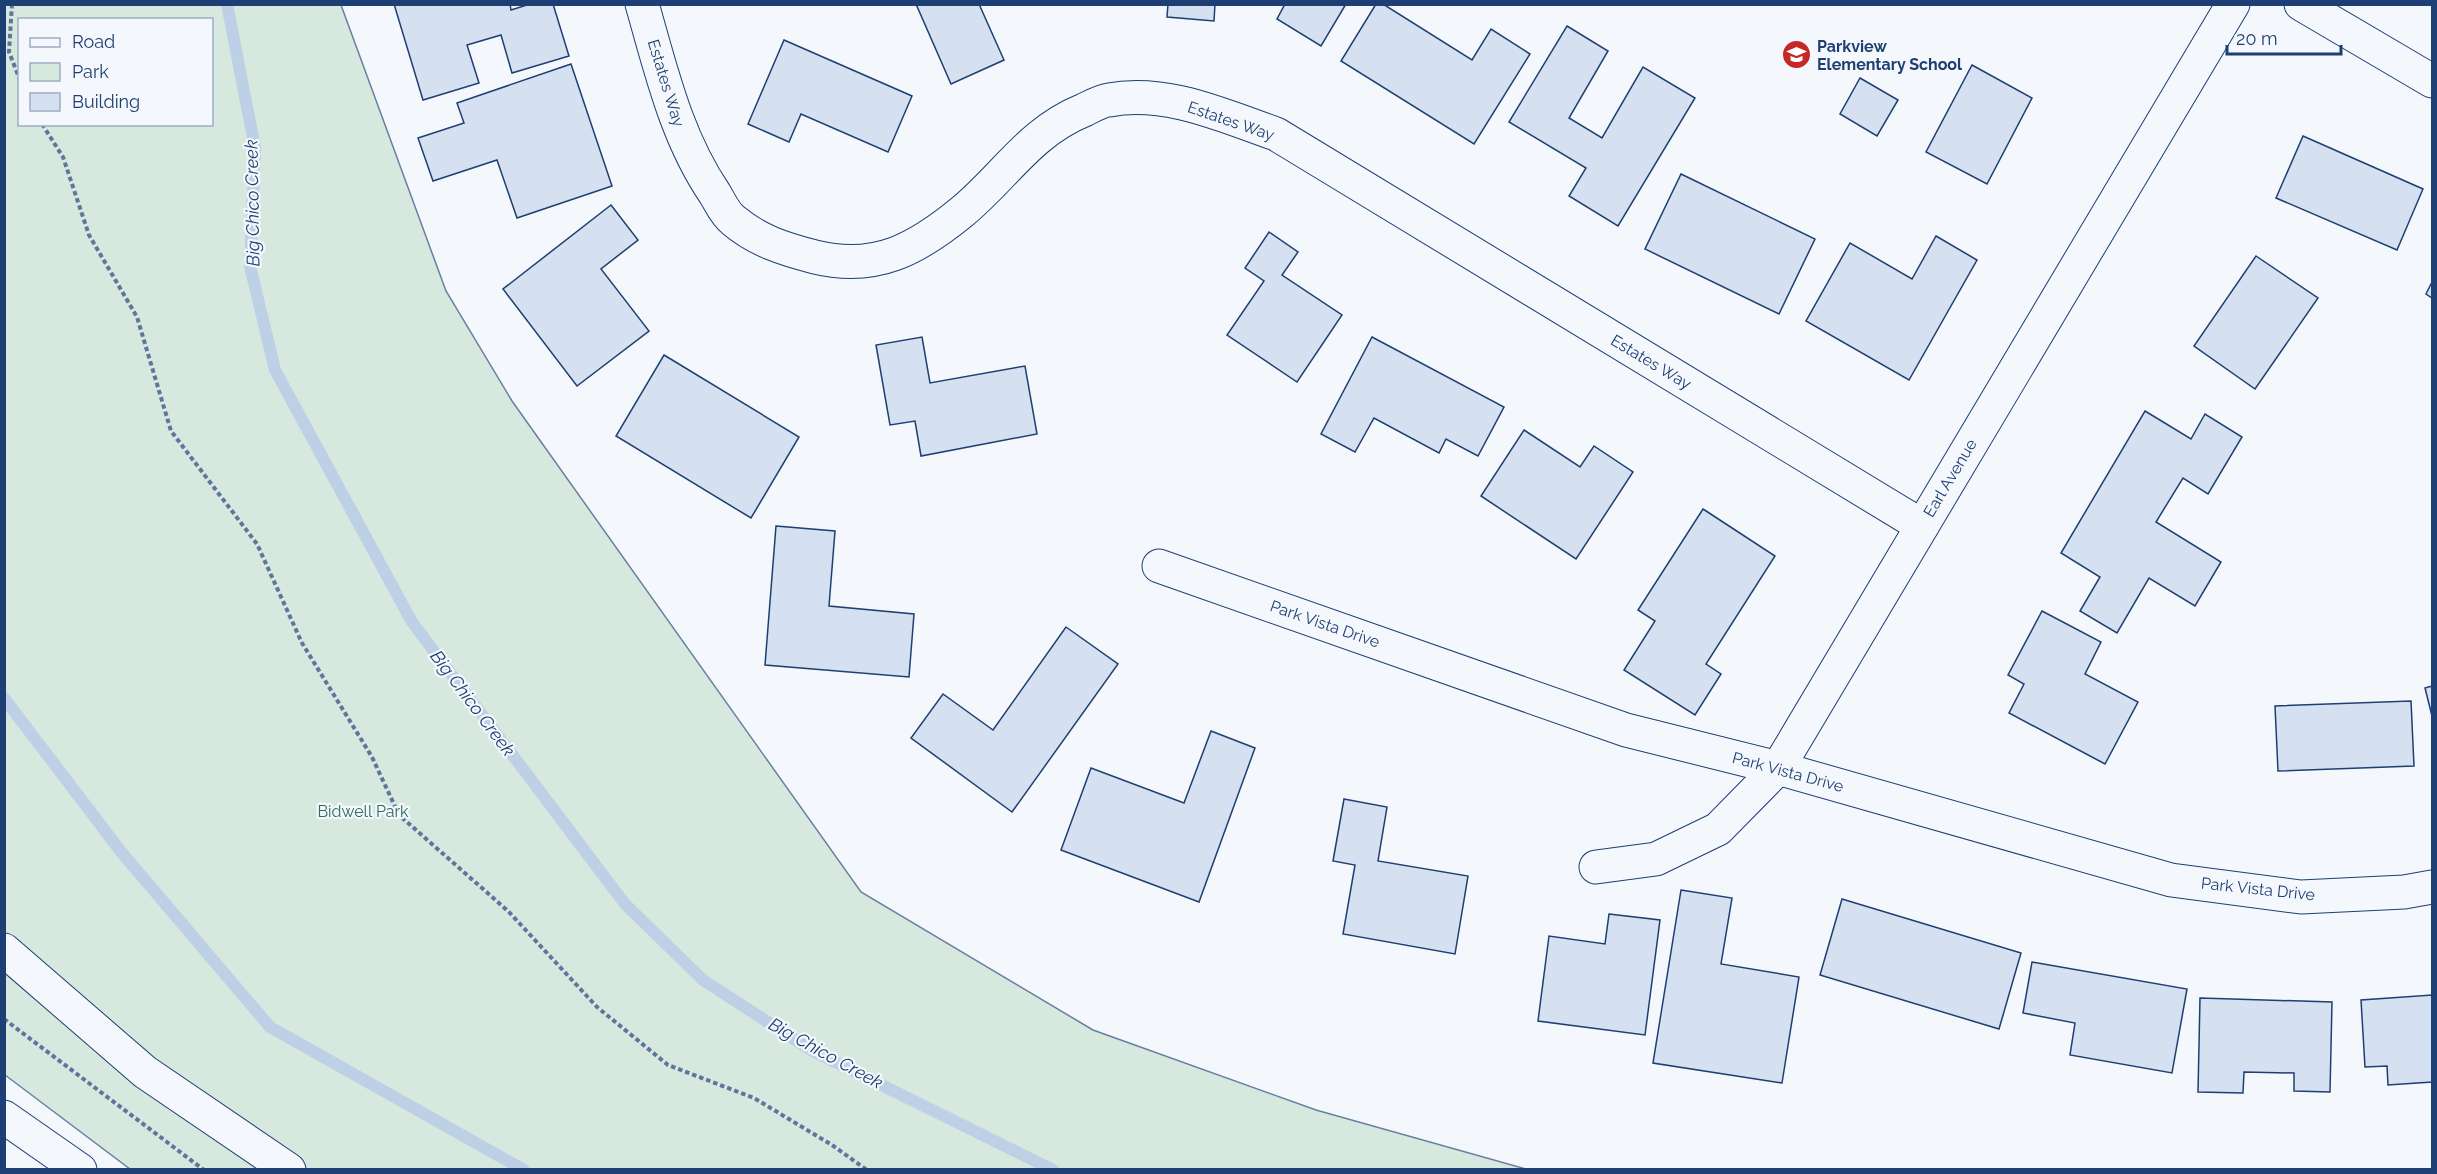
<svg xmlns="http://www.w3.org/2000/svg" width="2437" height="1174" font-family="Raleway,sans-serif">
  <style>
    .green { fill: #d7e8df; stroke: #687fa3; stroke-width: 1.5; fill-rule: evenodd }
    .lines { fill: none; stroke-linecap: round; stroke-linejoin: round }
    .stream { stroke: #bed0e5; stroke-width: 12 }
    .building { fill: #d5e0f0; stroke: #1d3f73; stroke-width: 1.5 }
    .minor-casing { stroke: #1d3f73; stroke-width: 35 }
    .path { stroke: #5e769c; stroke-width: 4; stroke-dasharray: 4.5 3; stroke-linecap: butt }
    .minor { stroke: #f4f7fb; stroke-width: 33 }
    .labels { text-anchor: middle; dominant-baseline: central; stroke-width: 4.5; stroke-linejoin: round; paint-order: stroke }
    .poi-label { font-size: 16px; font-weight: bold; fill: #1d3f73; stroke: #f4f7fb; text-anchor: start }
    .street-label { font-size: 16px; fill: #1d3f73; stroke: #f4f7fb }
    .park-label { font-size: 16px; fill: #2c6c60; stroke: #f4f7fb }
    .water-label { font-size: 18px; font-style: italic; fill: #1d3f73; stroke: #f4f7fb }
  </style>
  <rect width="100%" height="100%" fill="#f4f7fb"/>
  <path class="green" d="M4 5H341L446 291 512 401 861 892 1093 1030 1316 1110 1526 1169H130L5 1075ZM20 20H212V124H20Z"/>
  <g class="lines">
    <g class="stream">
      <path d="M227 4 255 148 250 266 275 370 412 622 625 904 703 980 811 1050 1053 1170"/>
      <path d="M4 698 122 853 270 1027 524 1170"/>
    </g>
  </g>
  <g class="building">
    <path d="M394 4H510L511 10 530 4H553L569 56 512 73 501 35 467 45 479 83 423 100Z"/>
    <path d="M916 4H979L1004 60 951 84Z"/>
    <path d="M1168 4H1215L1214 21 1167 17Z"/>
    <path d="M1285 4H1346L1321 46 1277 19Z"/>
    <path d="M1376 4H1383L1472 60 1491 29 1530 54 1474 144 1341 61Z"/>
    <path d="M1567 26 1608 51 1569 118 1602 138 1643 67 1695 98 1618 226 1569 196 1586 168 1509 122Z"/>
    <path d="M784 40 912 96 888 152 801 114 789 142 748 124Z"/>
    <path d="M571 64 612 186 517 218 497 160 433 181 418 138 464 123 457 103Z"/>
    <path d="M1972 65 2032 98 1987 184 1926 152Z"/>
    <path d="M1860 78 1898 100 1877 136 1840 114Z"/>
    <path d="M2303 136 2423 189 2397 250 2276 198Z"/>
    <path d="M1681 174 1815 239 1779 314 1645 249Z"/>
    <path d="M611 205 638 240 601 269 649 331 577 386 503 289Z"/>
    <path d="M1269 232 1298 252 1282 275 1342 315 1297 382 1227 335 1264 281 1245 268Z"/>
    <path d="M1936 236 1977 260 1909 380 1806 321 1850 243 1912 279Z"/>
    <path d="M2256 256 2318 298 2255 389 2194 346Z"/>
    <path d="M2432 282V298L2426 294Z"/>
    <path d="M922 337 930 383 1025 366 1037 434 921 456 915 421 890 425 876 345Z"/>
    <path d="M1372 337 1504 407 1478 456 1446 439 1439 453 1374 418 1355 452 1321 434Z"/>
    <path d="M664 355 799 437 751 518 616 436Z"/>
    <path d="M2145 411 2191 439 2205 414 2242 437 2208 494 2183 478 2156 522 2221 562 2195 606 2149 578 2117 633 2080 611 2100 577 2061 553Z"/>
    <path d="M1524 430 1580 467 1594 446 1633 472 1576 559 1481 496Z"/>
    <path d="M1703 509 1775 556 1706 664 1721 674 1695 715 1624 670 1655 621 1638 610Z"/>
    <path d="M776 526 835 531 829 606 914 614 909 677 765 665Z"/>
    <path d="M2042 611 2101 642 2085 674 2138 702 2105 764 2009 713 2024 684 2008 675Z"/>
    <path d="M1066 627 1118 664 1012 812 911 738 943 694 993 730Z"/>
    <path d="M2432 686V716L2425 688Z"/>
    <path d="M2411 701 2414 766 2278 771 2275 706Z"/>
    <path d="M1211 731 1255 748 1199 902 1061 850 1091 768 1184 803Z"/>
    <path d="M1344 799 1387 807 1378 861 1468 876 1455 954 1343 934 1355 865 1333 861Z"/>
    <path d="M1681 890 1732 898 1721 964 1799 977 1782 1083 1653 1063Z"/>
    <path d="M1842 899 2021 953 1999 1029 1820 975Z"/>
    <path d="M1609 914 1660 920 1645 1035 1538 1021 1549 936 1605 944Z"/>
    <path d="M2032 962 2187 989 2172 1073 2070 1055 2075 1023 2023 1013Z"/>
    <path d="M2432 995V1082L2388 1085 2387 1066 2365 1067 2361 1000Z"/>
    <path d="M2200 998 2332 1002 2330 1092 2294 1091V1073L2244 1072 2243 1093 2198 1092Z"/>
  </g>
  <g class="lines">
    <defs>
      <g id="minor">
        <path d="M642 4C661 70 676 137 715 194 720 202 725 214 733 220 758 241 784 249 815 257 876 272 917 249 963 211 1006 175 1030 132 1084 110 1092 106 1101 101 1109 100 1166 89 1224 116 1276 134L1922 526"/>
        <path d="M2301 4 2432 81"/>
        <path d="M1159 566 1626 730 1778 768 2171 880 2301 897 2404 892 2432 887"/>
        <path d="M1596 867 1656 859 1718 829 1778 768 2233 4"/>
        <path d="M4 950 145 1072 289 1170"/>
        <path d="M4 1117 80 1170"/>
      </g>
    </defs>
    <use href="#minor" class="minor-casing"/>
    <g class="path">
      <path d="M12 4 9 52 20 80"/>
      <path d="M42 124 63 157 89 235 137 317 171 431 257 544 302 643 372 757 399 815 508 911 597 1007 668 1065 754 1098 832 1145 867 1170"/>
      <path d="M4 1019 204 1170"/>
    </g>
    <use href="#minor" class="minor"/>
  </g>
  <defs>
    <symbol id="school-disc" viewBox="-11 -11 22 22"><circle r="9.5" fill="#c62828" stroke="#f4f7fb"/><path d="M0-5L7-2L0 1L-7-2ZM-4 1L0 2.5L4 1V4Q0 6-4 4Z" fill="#fff"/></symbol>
  </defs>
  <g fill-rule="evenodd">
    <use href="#school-disc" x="1780" y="38" width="33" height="33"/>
  </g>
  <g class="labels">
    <g class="poi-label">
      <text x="1817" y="46">Parkview<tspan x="1817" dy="18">Elementary School</tspan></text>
    </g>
    <g class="street-label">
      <text transform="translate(666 83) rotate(73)">Estates Way</text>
      <text transform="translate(1231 121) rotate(19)">Estates Way</text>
      <text transform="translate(1651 362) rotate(31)">Estates Way</text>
      <text transform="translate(1950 478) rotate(-59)">Earl Avenue</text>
      <text transform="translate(1325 624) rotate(19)">Park Vista Drive</text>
      <text transform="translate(1788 772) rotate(15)">Park Vista Drive</text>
      <text transform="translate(2258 889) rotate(6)">Park Vista Drive</text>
    </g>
    <g class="park-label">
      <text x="363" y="811">Bidwell Park</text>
    </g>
    <g class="water-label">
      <text transform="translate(252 203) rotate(-91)">Big Chico Creek</text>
      <text transform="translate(473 703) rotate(53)">Big Chico Creek</text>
      <text transform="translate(826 1053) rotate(29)">Big Chico Creek</text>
    </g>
  </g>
  <rect width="2437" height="1174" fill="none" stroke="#1d3f73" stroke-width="12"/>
  <rect x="18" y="18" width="195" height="108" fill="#f4f7fb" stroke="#9eadc5" stroke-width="1.5"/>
  <rect x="30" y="38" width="30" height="9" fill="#f4f7fb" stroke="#9eadc5" stroke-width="1.5"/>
  <text x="72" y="48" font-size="18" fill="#1d3f73">Road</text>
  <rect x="30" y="63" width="30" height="18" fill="#d7e8df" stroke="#9eadc5" stroke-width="1.5"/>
  <text x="72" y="78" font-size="18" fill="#1d3f73">Park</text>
  <rect x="30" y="93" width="30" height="18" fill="#d5e0f0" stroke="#9eadc5" stroke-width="1.5"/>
  <text x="72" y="108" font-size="18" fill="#1d3f73">Building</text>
  <path d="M2227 45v9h114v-9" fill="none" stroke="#1d3f73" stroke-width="3"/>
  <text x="2236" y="45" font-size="18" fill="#1d3f73" stroke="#f4f7fb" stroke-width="4.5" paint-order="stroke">20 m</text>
</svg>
